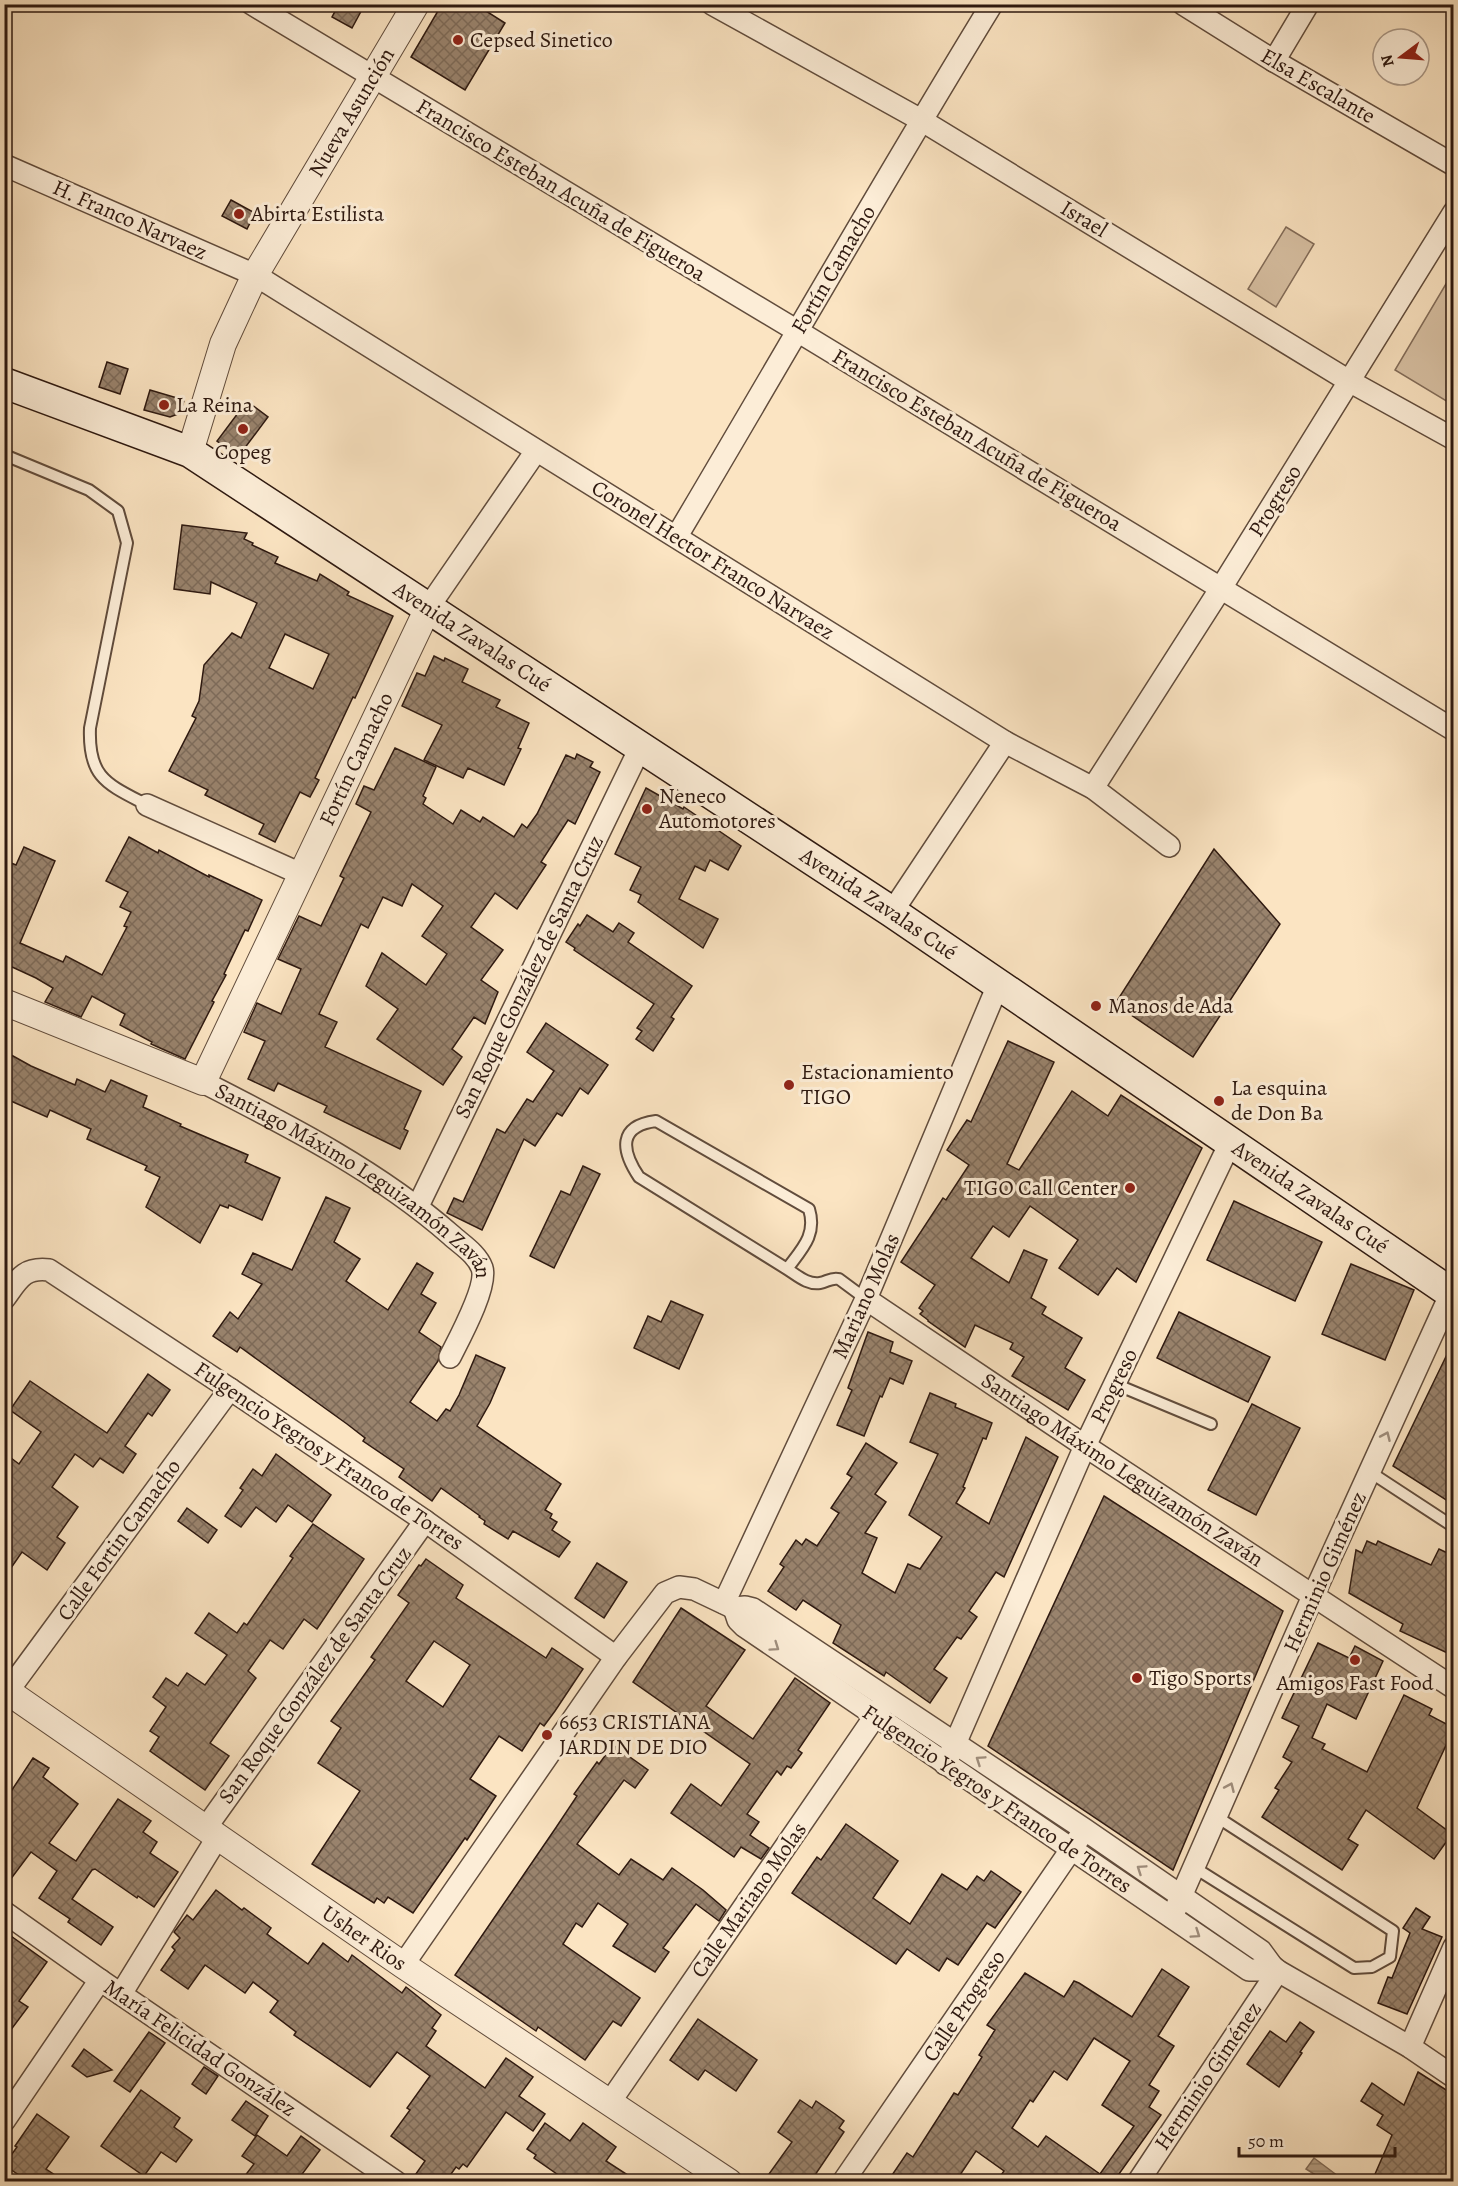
<svg xmlns="http://www.w3.org/2000/svg" width="1458" height="2186" font-family="Alegreya,serif">
  <style>
    .grass { fill: #d8c1a4; stroke: #836d5a; stroke-width: 1.5 }
    .water { fill: url(#water-rules); stroke: #7f6956; stroke-width: 1.5 }
    .building { fill: url(#building-cross-hatch); stroke: #2e1910; stroke-width: 1.5; fill-rule: evenodd }
    .lines { fill: none; stroke-linecap: round; stroke-linejoin: round }
    .service-casing { stroke: #614c3c; stroke-width: 14 }
    .minor-casing { stroke: #614c3c; stroke-width: 24 }
    .tertiary-casing { stroke: #614c3c; stroke-width: 28 }
    .secondary-casing { stroke: #2e1910; stroke-width: 33 }
    .service { stroke: #fcedd7; stroke-width: 10 }
    .minor { stroke: #fcedd7; stroke-width: 21 }
    .tertiary { stroke: #fcedd7; stroke-width: 26 }
    .secondary { stroke: #fcedd7; stroke-width: 30 }
    .oneway { stroke: #9f8e7d }
    .poi-dot { fill: #8f2418; stroke: #fcedd7; stroke-width: 2 }
    .labels { text-anchor: middle; dominant-baseline: central; stroke-width: 6; stroke-linejoin: round; paint-order: stroke }
    .poi-label { font-size: 22px; fill: #2e1910; stroke: #fcedd7; text-anchor: start }
    .street-label { font-size: 22px; fill: #2e1910; stroke: #fcedd7 }
  </style>
  <defs>
    <pattern id="water-rules" width="6" height="5" patternUnits="userSpaceOnUse" patternTransform="scale(1.5)"><rect width="6" height="5" fill="#b59f85"/><path d="M0 2.5h6" fill="none" stroke="#94816b"/></pattern>
    <pattern id="building-cross-hatch" width="8" height="8" patternUnits="userSpaceOnUse" patternTransform="scale(1.5)"><rect width="8" height="8" fill="#99836d"/><path d="M0 0l8 8M0 8l8-8" fill="none" stroke="#7d6a58"/></pattern>
  </defs>
  <rect width="100%" height="100%" fill="#fbe4c2"/>
  <filter id="stains"><feTurbulence type="fractalNoise" baseFrequency=".00333" numOctaves="4"/><feColorMatrix values="0 0 0 0 .2 0 0 0 0 .09 0 0 0 0 .02 0 0 0 .5 -.17"/></filter>
  <radialGradient id="worn" r=".72"><stop offset=".6" stop-color="#630" stop-opacity="0"/><stop offset="1" stop-color="#630" stop-opacity=".3"/></radialGradient>
  <g class="grass">
    <path d="M1286 227 1314 244 1276 307 1248 289Z"/>
    <path d="M1453 272V405L1395 370Z"/>
  </g>
  <path class="water" d="M1314 2158 1342 2179 1340 2181H1325L1306 2169Z"/>
  <g class="building">
    <path d="M339 4H365L352 28 332 17Z"/>
    <path d="M442 4H475L505 23 465 90 411 57Z"/>
    <path d="M231 200 255 213 247 229 222 216Z"/>
    <path d="M107 362 128 369 120 394 99 387Z"/>
    <path d="M150 390 184 400 181 413 170 417 144 410Z"/>
    <path d="M247 401 268 417 238 457 217 441Z"/>
    <path d="M182 525 247 533 244 539 253 543 252 545 278 557 275 563 317 581 320 574 349 592 347 595 393 616 355 698 353 697 315 778 319 780 310 797 300 792 275 842 259 834 264 824 205 795 208 790 169 771 196 718 192 716 199 701 204 665 232 633 241 638 257 603 211 582 210 594 174 589ZM285 634 329 654 313 689 269 668Z"/>
    <path d="M434 656 444 661 445 658 468 669 462 682 500 700 496 707 529 723 518 748 521 749 504 785 468 768 463 778 424 760 442 725 402 706 417 673 425 676Z"/>
    <path d="M395 748 436 767 423 796 426 798 423 804 453 824 461 810 480 822 483 817 514 837 522 824 527 828 537 814 566 755 575 759 577 754 593 762 590 767 600 772 575 824 568 820 541 862 546 865 517 909 495 893 471 927 503 950 481 980 498 992 485 1024 474 1017 452 1049 462 1057 443 1085 377 1039 398 1009 366 986 382 953 426 985 447 954 422 936 443 906 412 884 402 906 383 897 368 928 361 924 319 1014 337 1022 325 1047 421 1091 404 1129 408 1131 400 1149 324 1112 327 1106 278 1083 274 1091 248 1079 265 1041 244 1032 257 1003 281 1014 301 969 278 959 299 916 321 926 344 878 340 876 371 812 356 804 364 786 374 790Z"/>
    <path d="M646 788 683 809 684 807 741 846 728 870 710 860 705 871 695 866 679 899 718 919 703 948 638 902 641 895 630 890 641 867 615 854Z"/>
    <path d="M129 837 158 853 159 850 209 877V875L262 900 248 931 245 930 224 974 226 975 212 1001 214 1002 185 1059 160 1048 151 1044 152 1042 120 1025 125 1014 92 996 81 1017 45 1002 53 988 36 978 10 966 4 979V860L16 865 24 847 55 861 20 943 63 962 66 956 102 975 127 927 124 926 131 912 120 907 128 892 106 881Z"/>
    <path d="M1214 849 1280 924 1193 1057 1115 1004Z"/>
    <path d="M587 915 613 932 619 923 634 933 628 942 692 986 671 1017 674 1019 653 1051 636 1039 642 1031 637 1028 654 1004 574 950 575 948 566 942 578 924 580 926Z"/>
    <path d="M546 1023 608 1065 588 1094 580 1088 562 1116 557 1113 535 1146 524 1139 482 1230 447 1213 454 1198 463 1202 497 1129 505 1133 527 1099 533 1102 554 1071 527 1052Z"/>
    <path d="M1008 1041 1054 1062 1007 1164 1019 1170 1072 1091 1108 1116 1121 1095 1202 1148 1136 1282 1117 1268 1098 1295 1059 1268 1078 1240 1030 1206 1009 1237 993 1226 971 1258 1009 1283 1024 1250 1047 1260 1031 1298 1046 1307 1042 1314 1082 1338 1065 1368 1085 1380 1068 1410 1012 1376 1024 1357 1010 1349 1013 1343 975 1325 965 1347 928 1321V1320L920 1314 923 1311 919 1308 935 1285 901 1262 943 1198 946 1200 969 1165 947 1150 967 1120 971 1122Z"/>
    <path d="M4 1051 31 1066 75 1085 77 1079 105 1092 111 1080 147 1096 143 1107 181 1124 180 1126 248 1155 245 1162 280 1178 262 1220 229 1205 228 1208 220 1205 200 1243 146 1207 160 1177 145 1170 147 1166 87 1139 91 1129 50 1110 47 1117 4 1098Z"/>
    <path d="M583 1166 600 1174 554 1268 530 1256 561 1191 570 1195Z"/>
    <path d="M326 1197 350 1208 334 1242 360 1259 346 1281 376 1302 388 1310 417 1263 433 1273 421 1294 436 1303 419 1332 441 1347 438 1361 410 1402 437 1421 446 1409 450 1411 459 1395 476 1355 505 1368 490 1403 477 1426 561 1484 545 1510 552 1514 550 1518 557 1522 552 1530 570 1542 559 1557 513 1531 508 1539 484 1524 485 1521 479 1517 480 1516 441 1488 432 1501 399 1477 404 1469 363 1441 365 1438 347 1424 240 1347 237 1352 213 1336 230 1312 238 1319 262 1284 242 1274 253 1253 292 1270Z"/>
    <path d="M1234 1201 1322 1242 1295 1301 1207 1260Z"/>
    <path d="M1351 1264 1414 1290 1385 1360 1322 1334Z"/>
    <path d="M671 1301 703 1315 679 1369 634 1348 648 1316 661 1322Z"/>
    <path d="M1179 1312 1270 1357 1248 1402 1157 1358Z"/>
    <path d="M868 1332 893 1342 890 1352 912 1361 903 1384 890 1378 882 1397 880 1396 864 1436 837 1425 852 1390 848 1388Z"/>
    <path d="M1454 1340V1505L1393 1466Z"/>
    <path d="M148 1374 170 1390 152 1416 148 1413 125 1446 136 1454 123 1473 100 1458 93 1467 75 1454 52 1487 78 1507 57 1537 65 1543 47 1570 22 1552 4 1578V1467L11 1458 19 1464 41 1432 10 1410 30 1381 107 1433Z"/>
    <path d="M930 1393 956 1404 955 1407 992 1423 986 1439 983 1438 963 1487 965 1488 956 1503 989 1524 1026 1437 1058 1457 1004 1577 996 1572 969 1611 977 1617 961 1639 957 1637 934 1669 947 1678 930 1703 886 1672 884 1676 833 1643 841 1625 803 1600 796 1610 768 1591 784 1567 780 1564 796 1540 802 1545 806 1539 817 1546 839 1513 831 1508 852 1477 847 1474 866 1443 897 1463 875 1494 886 1502 865 1533 877 1538 862 1573 895 1593 908 1564 920 1569 942 1537 909 1515 938 1454 910 1442Z"/>
    <path d="M1252 1404 1300 1428 1256 1515 1208 1490Z"/>
    <path d="M276 1454 331 1495 312 1522 288 1505 276 1522 256 1507 241 1527 225 1516 243 1490 240 1488 253 1469 262 1476Z"/>
    <path d="M1104 1496 1283 1611 1173 1870 988 1746Z"/>
    <path d="M187 1508 217 1530 208 1543 178 1521Z"/>
    <path d="M313 1524 364 1559 317 1629 304 1619 283 1649 270 1640 248 1671 256 1678 210 1743 229 1756 205 1790 150 1751 159 1737 150 1731 166 1707 153 1697 166 1678 178 1686 187 1673 205 1685 227 1655 195 1633 209 1613 237 1633 244 1623 247 1625 293 1558 290 1556Z"/>
    <path d="M1367 1541 1376 1545 1378 1541 1382 1543 1431 1565 1439 1549 1454 1556V1656L1400 1631 1403 1624 1349 1593 1356 1550 1362 1553Z"/>
    <path d="M426 1559 463 1585 456 1598 546 1658 552 1648 583 1669 555 1711 544 1726 540 1723 522 1751 499 1736 470 1779 496 1796 467 1840 465 1838 413 1913 388 1897 384 1903 377 1898 374 1903 312 1864 360 1791 318 1763 341 1728 331 1721 375 1660 371 1657 409 1603 398 1595 419 1565 421 1566ZM434 1641 470 1665 443 1707 406 1681Z"/>
    <path d="M597 1563 627 1582 604 1618 575 1598Z"/>
    <path d="M681 1608 745 1650 706 1706 753 1739 795 1678 830 1703 798 1750 802 1753 791 1768 787 1766 781 1775 777 1771 747 1814 759 1822 750 1835 769 1848 761 1859 741 1847 734 1857 671 1813 691 1784 721 1806 750 1764 633 1682Z"/>
    <path d="M1318 1643 1349 1658 1355 1646 1383 1661 1356 1719 1327 1704 1312 1738 1325 1744 1322 1749 1367 1772 1404 1695 1432 1709 1429 1715 1454 1728 1417 1808 1452 1834 1434 1859 1366 1810 1348 1839 1358 1845 1342 1870 1262 1817 1279 1790 1275 1788 1292 1762 1283 1757 1299 1726 1282 1718Z"/>
    <path d="M613 1745 648 1770 635 1788 624 1780 577 1844 619 1875 631 1859 663 1880 672 1868 703 1890 726 1910 719 1921 696 1904 663 1948 669 1952 655 1972 613 1946 628 1924 598 1903 582 1927 576 1923 563 1944 640 1998 621 2026 613 2021 585 2060 538 2027 536 2031 455 1975 555 1829 577 1796 574 1794 597 1762 599 1764Z"/>
    <path d="M33 1758 49 1768 43 1777 78 1804 49 1843 76 1861 118 1799 151 1821 143 1832 157 1842 150 1853 178 1872 154 1907 138 1896 137 1898 95 1869 92 1870 72 1899 113 1927 101 1945 68 1922 70 1919 39 1898 57 1871 31 1852 4 1888V1802Z"/>
    <path d="M846 1824 898 1861 873 1898 910 1924 942 1874 967 1890 977 1876 984 1881 991 1871 1021 1892 995 1928 987 1923 958 1965 947 1958 939 1971 907 1949 896 1964 792 1893 817 1857 821 1860Z"/>
    <path d="M216 1890 242 1910 244 1908 271 1928 267 1934 308 1964 323 1943 348 1962 352 1955 402 1993 406 1987 441 2015 432 2028 436 2031 426 2046 485 2088 506 2058 533 2077 519 2096 545 2114 533 2131 506 2112 467 2167 463 2164 459 2169 456 2167 446 2181H411L425 2161 391 2136 410 2110 407 2108 430 2076 397 2052 370 2087 294 2035 296 2032 270 2012 278 2001 253 1982 245 1993 205 1965 188 1989 161 1970 175 1950 172 1947 180 1938 174 1932 187 1915 193 1920Z"/>
    <path d="M1416 1908 1430 1917 1422 1929 1442 1937 1407 2014 1378 2003 1388 1977 1392 1978 1410 1933 1403 1928Z"/>
    <path d="M4 1931 47 1962 19 2001 28 2007 4 2039Z"/>
    <path d="M1162 1969 1189 1987 1158 2036 1174 2046 1149 2085 1159 2091 1149 2107 1161 2115 1114 2181H997L1004 2171 976 2151 956 2181H888L907 2153 913 2157 954 2093 958 2095 982 2057 979 2055 995 2030 987 2025 1025 1973 1064 1997 1074 1981 1079 1983 1132 2017ZM1094 2038 1130 2061 1102 2105 1134 2126 1100 2174 1046 2136 1038 2147 1012 2128 1030 2100 1033 2102 1054 2071 1067 2080Z"/>
    <path d="M698 2019 757 2060 736 2091 705 2070 698 2080 670 2060Z"/>
    <path d="M1300 2022 1314 2032 1300 2052 1302 2053 1279 2087 1247 2064 1270 2031 1286 2042Z"/>
    <path d="M149 2032 165 2043 130 2092 114 2081Z"/>
    <path d="M84 2049 112 2070 87 2077 72 2066Z"/>
    <path d="M204 2067 218 2076 206 2094 192 2084Z"/>
    <path d="M1418 2072 1454 2095V2176L1449 2181H1372L1392 2135 1377 2125 1383 2115 1361 2101 1372 2083 1404 2105Z"/>
    <path d="M141 2090 180 2118 174 2127 192 2140 176 2162 161 2152 144 2176 101 2146Z"/>
    <path d="M800 2100 812 2108 816 2101 835 2114 844 2121 839 2128 844 2132 811 2181H764L792 2142 778 2132Z"/>
    <path d="M246 2101 268 2116 255 2136 232 2120Z"/>
    <path d="M37 2114 69 2137 46 2169 64 2181H28L4 2165 17 2147 15 2146Z"/>
    <path d="M545 2123 570 2141 583 2123 616 2147 606 2161 637 2181H567L534 2158 536 2155 527 2149Z"/>
    <path d="M257 2135 287 2156 301 2136 320 2150 297 2181H241L254 2164 242 2156Z"/>
  </g>
  <g class="lines">
    <defs>
      <g id="service">
        <path d="M7 456 89 490 118 511 127 543 90 728C88 778 107 784 147 805"/>
        <path d="M787 1269C802 1249 817 1235 809 1209L656 1121C618 1126 621 1150 639 1177L787 1269C797 1275 807 1285 820 1283 827 1282 831 1277 839 1279L866 1299"/>
        <path d="M1115 1384 1211 1424"/>
        <path d="M1370 1472 1454 1527"/>
        <path d="M1195 1868 1354 1968 1372 1967 1390 1957 1393 1931 1217 1817"/>
      </g>
      <g id="minor">
        <path d="M252 4 799 332 1454 730"/>
        <path d="M712 4 921 120 1349 381 1454 439"/>
        <path d="M1183 4 1274 61 1454 165"/>
        <path d="M1274 61 1308 4"/>
        <path d="M4 165 255 275 1005 742 1093 788 1169 846"/>
        <path id="s1" d="M677 536C782 359 884 180 992 4"/>
        <path d="M428 608 536 451"/>
        <path d="M1093 788 1221 588 1454 212"/>
        <path d="M147 805 301 874"/>
        <path d="M892 912 1005 742"/>
        <path id="s2" d="M203 1082C289 1126 378 1171 451 1235 462 1245 477 1254 482 1268 488 1286 459 1339 450 1357"/>
        <path d="M418 1206 640 748"/>
        <path d="M4 1299C18 1280 23 1267 49 1270L230 1389 425 1521 616 1657"/>
        <path id="s3" d="M866 1299 1085 1446 1454 1688"/>
        <path d="M724 1603 866 1299 998 985"/>
        <path d="M734 1608 738 1620 744 1626 1249 1970H1259L1272 1966"/>
        <path d="M8 1691 230 1389"/>
        <path d="M945 1764 955 1744 1085 1446 1230 1143"/>
        <path d="M205 1829 425 1521"/>
        <path d="M4 1912 100 1980 396 2182"/>
        <path d="M1172 1917 1313 1596 1451 1293"/>
        <path d="M403 1965 616 1657 665 1593 679 1587 694 1589 734 1608 745 1607 753 1609 1084 1829 1261 1951 1272 1966 1278 1971 1410 2047 1454 2077"/>
        <path d="M121 1994 217 1838"/>
        <path d="M1410 2047 1454 1947"/>
        <path d="M610 2102 882 1706"/>
        <path d="M4 2121 100 1980"/>
        <path d="M843 2182 1079 1838"/>
        <path d="M1138 2182 1278 1971"/>
      </g>
      <g id="tertiary">
        <path id="s4" d="M190 452 223 344 255 275 416 4"/>
        <path id="s5" d="M4 1002 203 1082 428 608"/>
        <path id="s6" d="M4 1689 403 1965 729 2182"/>
      </g>
      <g id="secondary">
        <path id="s7" d="M4 383 190 452 892 912 1454 1295"/>
      </g>
    </defs>
    <use href="#service" class="service-casing"/>
    <use href="#minor" class="minor-casing"/>
    <use href="#tertiary" class="tertiary-casing"/>
    <use href="#secondary" class="secondary-casing"/>
    <use href="#service" class="service"/>
    <use href="#minor" class="minor"/>
    <use href="#tertiary" class="tertiary"/>
    <use href="#secondary" class="secondary"/>
  </g>
  <defs><path id="oneway-chevron" d="M-2-3.5L2.5 0L-2 3.5" fill="none" stroke-width="1.6" stroke-linecap="round" stroke-linejoin="round" transform="scale(1.5)"/></defs>
  <g class="oneway">
    <use href="#oneway-chevron" transform="translate(1386 1436) rotate(-66)"/>
    <use href="#oneway-chevron" transform="translate(775 1647) rotate(35)"/>
    <use href="#oneway-chevron" transform="translate(980 1760) rotate(-146)"/>
    <use href="#oneway-chevron" transform="translate(1230 1787) rotate(-66)"/>
    <use href="#oneway-chevron" transform="translate(1141 1869) rotate(-146)"/>
    <use href="#oneway-chevron" transform="translate(1196 1934) rotate(34)"/>
  </g>
  <g class="poi-dot">
    <circle cx="458" cy="40" r="6"/>
    <circle cx="239" cy="214" r="6"/>
    <circle cx="164" cy="405" r="6"/>
    <circle cx="243" cy="429" r="6"/>
    <circle cx="647" cy="809" r="6"/>
    <circle cx="1096" cy="1006" r="6"/>
    <circle cx="789" cy="1085" r="6"/>
    <circle cx="1219" cy="1101" r="6"/>
    <circle cx="1130" cy="1188" r="6"/>
    <circle cx="1355" cy="1660" r="6"/>
    <circle cx="1137" cy="1678" r="6"/>
    <circle cx="547" cy="1735" r="6"/>
  </g>
  <g class="labels">
    <g class="poi-label">
      <text x="470" y="40">Cepsed Sinetico</text>
      <text x="251" y="214">Abirta Estilista</text>
      <text x="176" y="405">La Reina</text>
      <text x="243" y="452" text-anchor="middle">Copeg</text>
      <text x="659" y="796">Neneco<tspan x="659" dy="25">Automotores</tspan></text>
      <text x="1108" y="1006">Manos de Ada</text>
      <text x="801" y="1072">Estacionamiento<tspan x="801" dy="25">TIGO</tspan></text>
      <text x="1231" y="1088">La esquina<tspan x="1231" dy="25">de Don Ba</tspan></text>
      <text x="1118" y="1188" text-anchor="end">TIGO Call Center</text>
      <text x="1149" y="1678">Tigo Sports</text>
      <text x="1355" y="1683" text-anchor="middle">Amigos Fast Food</text>
      <text x="559" y="1722">6653 CRISTIANA<tspan x="559" dy="25">JARDIN DE DIO</tspan></text>
    </g>
    <g class="street-label">
      <text transform="translate(1318 86) rotate(30)">Elsa Escalante</text>
      <text stroke="none"><textPath href="#s4" startOffset="378">Nueva Asunción</textPath></text>
      <text transform="translate(561 190) rotate(31)">Francisco Esteban Acuña de Figueroa</text>
      <text transform="translate(1084 219) rotate(31)">Israel</text>
      <text transform="translate(130 220) rotate(24)">H. Franco Narvaez</text>
      <text stroke="none"><textPath href="#s1" startOffset="309">Fortín Camacho</textPath></text>
      <text transform="translate(977 440) rotate(31)">Francisco Esteban Acuña de Figueroa</text>
      <text transform="translate(1275 501) rotate(-58)">Progreso</text>
      <text transform="translate(713 560) rotate(32)">Coronel Hector Franco Narvaez</text>
      <text stroke="none"><textPath href="#s7" startOffset="536">Avenida Zavalas Cué</textPath></text>
      <text stroke="none"><textPath href="#s5" startOffset="572">Fortín Camacho</textPath></text>
      <text stroke="none"><textPath href="#s7" startOffset="1022">Avenida Zavalas Cué</textPath></text>
      <text transform="translate(529 977) rotate(-64)">San Roque González de Santa Cruz</text>
      <text stroke="none"><textPath href="#s2" startOffset="182">Santiago Máximo Leguizamón Zaván</textPath></text>
      <text stroke="none"><textPath href="#s7" startOffset="1544">Avenida Zavalas Cué</textPath></text>
      <text transform="translate(866 1296) rotate(-66)">Mariano Molas</text>
      <text transform="translate(1114 1386) rotate(-64)">Progreso</text>
      <text transform="translate(329 1456) rotate(34)">Fulgencio Yegros y Franco de Torres</text>
      <text stroke="none"><textPath href="#s3" startOffset="308">Santiago Máximo Leguizamón Zaván</textPath></text>
      <text transform="translate(119 1540) rotate(-54)">Calle Fortin Camacho</text>
      <text transform="translate(1325 1572) rotate(-66)">Herminio Giménez</text>
      <text transform="translate(315 1675) rotate(-54)">San Roque González de Santa Cruz</text>
      <text transform="translate(997 1799) rotate(34)">Fulgencio Yegros y Franco de Torres</text>
      <text transform="translate(749 1900) rotate(-55)">Calle Mariano Molas</text>
      <text stroke="none"><textPath href="#s6" startOffset="438">Usher Rios</textPath></text>
      <text transform="translate(964 2006) rotate(-56)">Calle Progreso</text>
      <text transform="translate(200 2048) rotate(34)">María Felicidad González</text>
      <text transform="translate(1208 2076) rotate(-56)">Herminio Giménez</text>
    </g>
  </g>
  <rect width="1458" height="2186" fill="none" stroke="#fbe4c2" stroke-width="24"/>
  <rect x="6" y="6" width="1446" height="2174" fill="none" stroke="#2e1910" stroke-width="3"/>
  <rect x="12" y="12" width="1434" height="2162" fill="none" stroke="#2e1910" stroke-width="1.5"/>
  <g transform="translate(1401 57) rotate(254)"><circle r="28" fill="#fcedd7" stroke="#aa9887" stroke-width="1.5"/>
  <path d="M0-4.5L10 22L0 15L-10 22Z" fill="#8f2418"/>
  <text y="-9" font-size="16" font-weight="bold" text-anchor="middle" fill="#2e1910">N</text>
  </g>
  <path d="M1239 2147v9h156v-9" fill="none" stroke="#2e1910" stroke-width="3"/>
  <text x="1248" y="2147" font-size="18" fill="#2e1910" stroke="#fcedd7" stroke-width="4.5" paint-order="stroke">50 m</text>
  <rect width="100%" height="100%" filter="url(#stains)"/>
  <rect width="100%" height="100%" fill="url(#worn)"/>
</svg>
